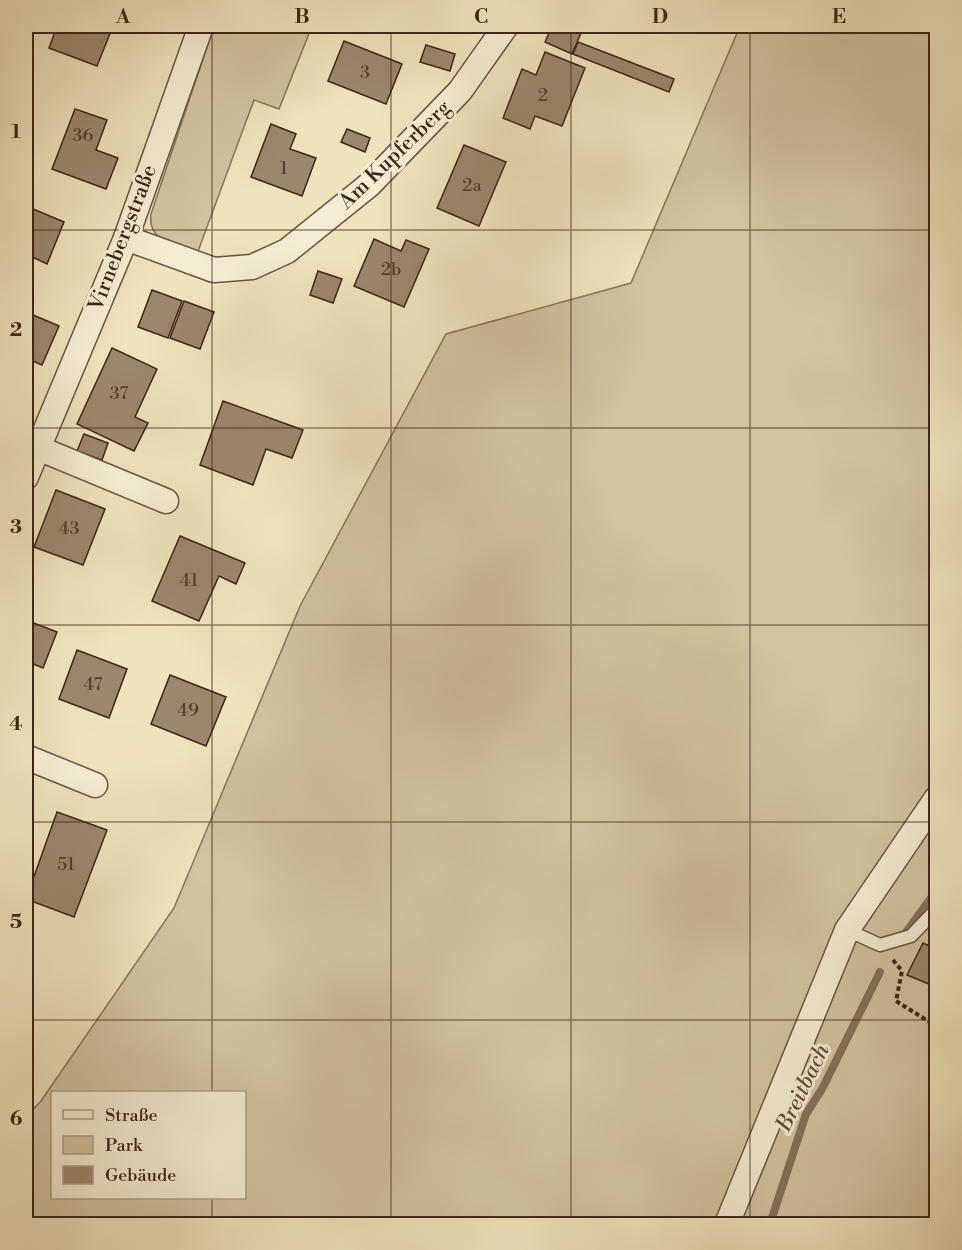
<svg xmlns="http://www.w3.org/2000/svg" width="962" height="1250" font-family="'Libre Bodoni',serif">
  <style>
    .green { fill: #d1c39f; stroke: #88745c; stroke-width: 1.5; fill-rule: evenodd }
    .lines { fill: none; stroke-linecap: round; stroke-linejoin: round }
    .stream { stroke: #857059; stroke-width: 8 }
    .building { fill: #9b876d; stroke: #3f2419; stroke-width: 1.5 }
    .lane-casing { stroke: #6b5442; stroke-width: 15 }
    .street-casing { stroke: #6b5442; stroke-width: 27 }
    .path { stroke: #3f2419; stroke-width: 4; stroke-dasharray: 4.5 3; stroke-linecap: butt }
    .lane { stroke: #f5edd3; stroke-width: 12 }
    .street { stroke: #f5edd3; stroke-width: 24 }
    .grid { fill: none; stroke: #3f2419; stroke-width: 1.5; stroke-opacity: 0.55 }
    .labels { text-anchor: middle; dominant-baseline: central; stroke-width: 6; stroke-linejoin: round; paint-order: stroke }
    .number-label { font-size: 18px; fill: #563d2e }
    .street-label { font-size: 21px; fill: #3f2419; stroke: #f5edd3 }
    .water-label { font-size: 22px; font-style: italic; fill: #624a39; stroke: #f5edd3 }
    .neatline { fill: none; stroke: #3f2419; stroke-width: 2 }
    .grid-label { font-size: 20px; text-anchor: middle; font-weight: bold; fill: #3f2419 }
  </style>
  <rect width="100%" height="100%" fill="#efe3bb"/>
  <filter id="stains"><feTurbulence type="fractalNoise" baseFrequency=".00333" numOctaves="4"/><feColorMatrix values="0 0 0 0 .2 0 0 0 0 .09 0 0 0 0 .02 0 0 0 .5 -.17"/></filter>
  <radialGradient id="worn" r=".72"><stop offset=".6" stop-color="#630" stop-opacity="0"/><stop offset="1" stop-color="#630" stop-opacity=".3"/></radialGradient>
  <g class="green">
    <path d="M214 26H312L279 109 254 100 197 254C176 245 147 242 151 214Z"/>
    <path d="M740 26H936V1224H26V1117L41 1101 174 908 300 606 446 334 631 283ZM52 1092H244V1198H52Z"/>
  </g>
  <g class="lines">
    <g class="stream">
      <path d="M904 935 936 891"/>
      <path d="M770 1224 806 1114 822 1089 880 972"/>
    </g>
  </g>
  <g class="building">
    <path d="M57 26H113L97 66 49 48Z"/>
    <path d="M552 26H584L572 54 545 42Z"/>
    <path d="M344 41 402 64 386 104 328 81Z"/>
    <path d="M578 42 674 79 669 92 573 54Z"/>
    <path d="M426 45 455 54 450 71 420 62Z"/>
    <path d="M545 52 585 68 562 126 535 116 530 129 503 118 522 69 536 75Z"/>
    <path d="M75 109 107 120 96 150 118 158 106 189 52 169Z"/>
    <path d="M271 124 296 134 290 149 316 158 302 196 251 177Z"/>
    <path d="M347 129 370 138 365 152 341 142Z"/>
    <path d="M464 145 506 162 479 226 437 208Z"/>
    <path d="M26 206 64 222 47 264 26 254Z"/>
    <path d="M374 239 401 251 406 240 429 249 404 307 354 286Z"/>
    <path d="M318 271 342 279 333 303 310 295Z"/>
    <path d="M152 290 182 301 168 338 138 327Z"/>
    <path d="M184 301 214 312 200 349 170 338Z"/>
    <path d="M26 312 59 326 42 365 26 358Z"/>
    <path d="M112 348 157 369 135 417 148 423 134 451 77 424Z"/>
    <path d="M223 401 303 430 292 458 266 449 253 485 200 465Z"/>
    <path d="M84 434 108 443 102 460 77 451Z"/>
    <path d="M56 490 105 509 83 565 34 547Z"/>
    <path d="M180 536 245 563 236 584 219 576 199 621 152 601Z"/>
    <path d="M26 620 57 632 43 668 26 661Z"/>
    <path d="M77 650 127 669 109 718 59 699Z"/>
    <path d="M170 675 226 697 206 746 151 724Z"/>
    <path d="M57 812 107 830 74 917 26 899Z"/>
    <path d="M923 943 936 949V987L907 975Z"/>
  </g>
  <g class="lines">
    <defs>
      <path id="lane" d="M847 930 880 945 911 936 936 910"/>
      <g id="street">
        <path d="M126 238 214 270 252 267 287 251 369 185 460 91 506 26"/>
        <path d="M38 448 166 501"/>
        <path d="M26 477 126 238 201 26"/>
        <path d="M26 757 95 785"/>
        <path d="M727 1224 847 930 936 799"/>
      </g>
    </defs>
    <use href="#lane" class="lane-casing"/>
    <use href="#street" class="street-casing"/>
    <path class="path" d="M893 960 902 971 896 1001 936 1026"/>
    <use href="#lane" class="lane"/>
    <use href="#street" class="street"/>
  </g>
  <path class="grid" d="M212 26V1092M391 26V1224M571 26V1224M750 26V1224M26 230H936M26 428H936M26 625H936M26 822H936M26 1020H936M212 1198V1224"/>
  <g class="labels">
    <g class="number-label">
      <text x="365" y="72">3</text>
      <text x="543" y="95">2</text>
      <text x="83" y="135">36</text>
      <text x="284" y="168">1</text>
      <text x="472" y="185">2a</text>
      <text x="391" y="269">2b</text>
      <text x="119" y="393">37</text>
      <text x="69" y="528">43</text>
      <text x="189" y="580">41</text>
      <text x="93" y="684">47</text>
      <text x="188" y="710">49</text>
      <text x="66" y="864">51</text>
    </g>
    <g class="street-label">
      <text transform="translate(395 155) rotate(-44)">Am Kupferberg</text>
      <text transform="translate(123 238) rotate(-69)">Virnebergstraße</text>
    </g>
    <g class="water-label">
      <text transform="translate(803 1088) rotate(-64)">Breitbach</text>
    </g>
  </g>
  <rect width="962" height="1250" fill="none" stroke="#efe3bb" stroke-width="66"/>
  <rect x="51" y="1091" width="195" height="108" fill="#f5edd3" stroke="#ac9d89" stroke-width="1.5"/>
  <rect x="63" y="1110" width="30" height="9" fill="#f5edd3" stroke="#ac9d89" stroke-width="1.5"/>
  <text x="105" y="1121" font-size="18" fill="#3f2419">Straße</text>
  <rect x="63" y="1136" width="30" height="18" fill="#d1c39f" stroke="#ac9d89" stroke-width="1.5"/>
  <text x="105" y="1151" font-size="18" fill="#3f2419">Park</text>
  <rect x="63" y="1166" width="30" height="18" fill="#9b876d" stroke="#ac9d89" stroke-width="1.5"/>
  <text x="105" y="1181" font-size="18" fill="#3f2419">Gebäude</text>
  <rect x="33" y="33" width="896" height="1184" class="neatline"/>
  <g class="grid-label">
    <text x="123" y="23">A</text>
    <text x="302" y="23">B</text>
    <text x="481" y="23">C</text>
    <text x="660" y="23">D</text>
    <text x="839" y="23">E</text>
    <text x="16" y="138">1</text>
    <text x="16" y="336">2</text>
    <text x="16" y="533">3</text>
    <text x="16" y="730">4</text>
    <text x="16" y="928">5</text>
    <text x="16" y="1125">6</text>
  </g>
  <rect width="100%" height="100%" filter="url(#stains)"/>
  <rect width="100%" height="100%" fill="url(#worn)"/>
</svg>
